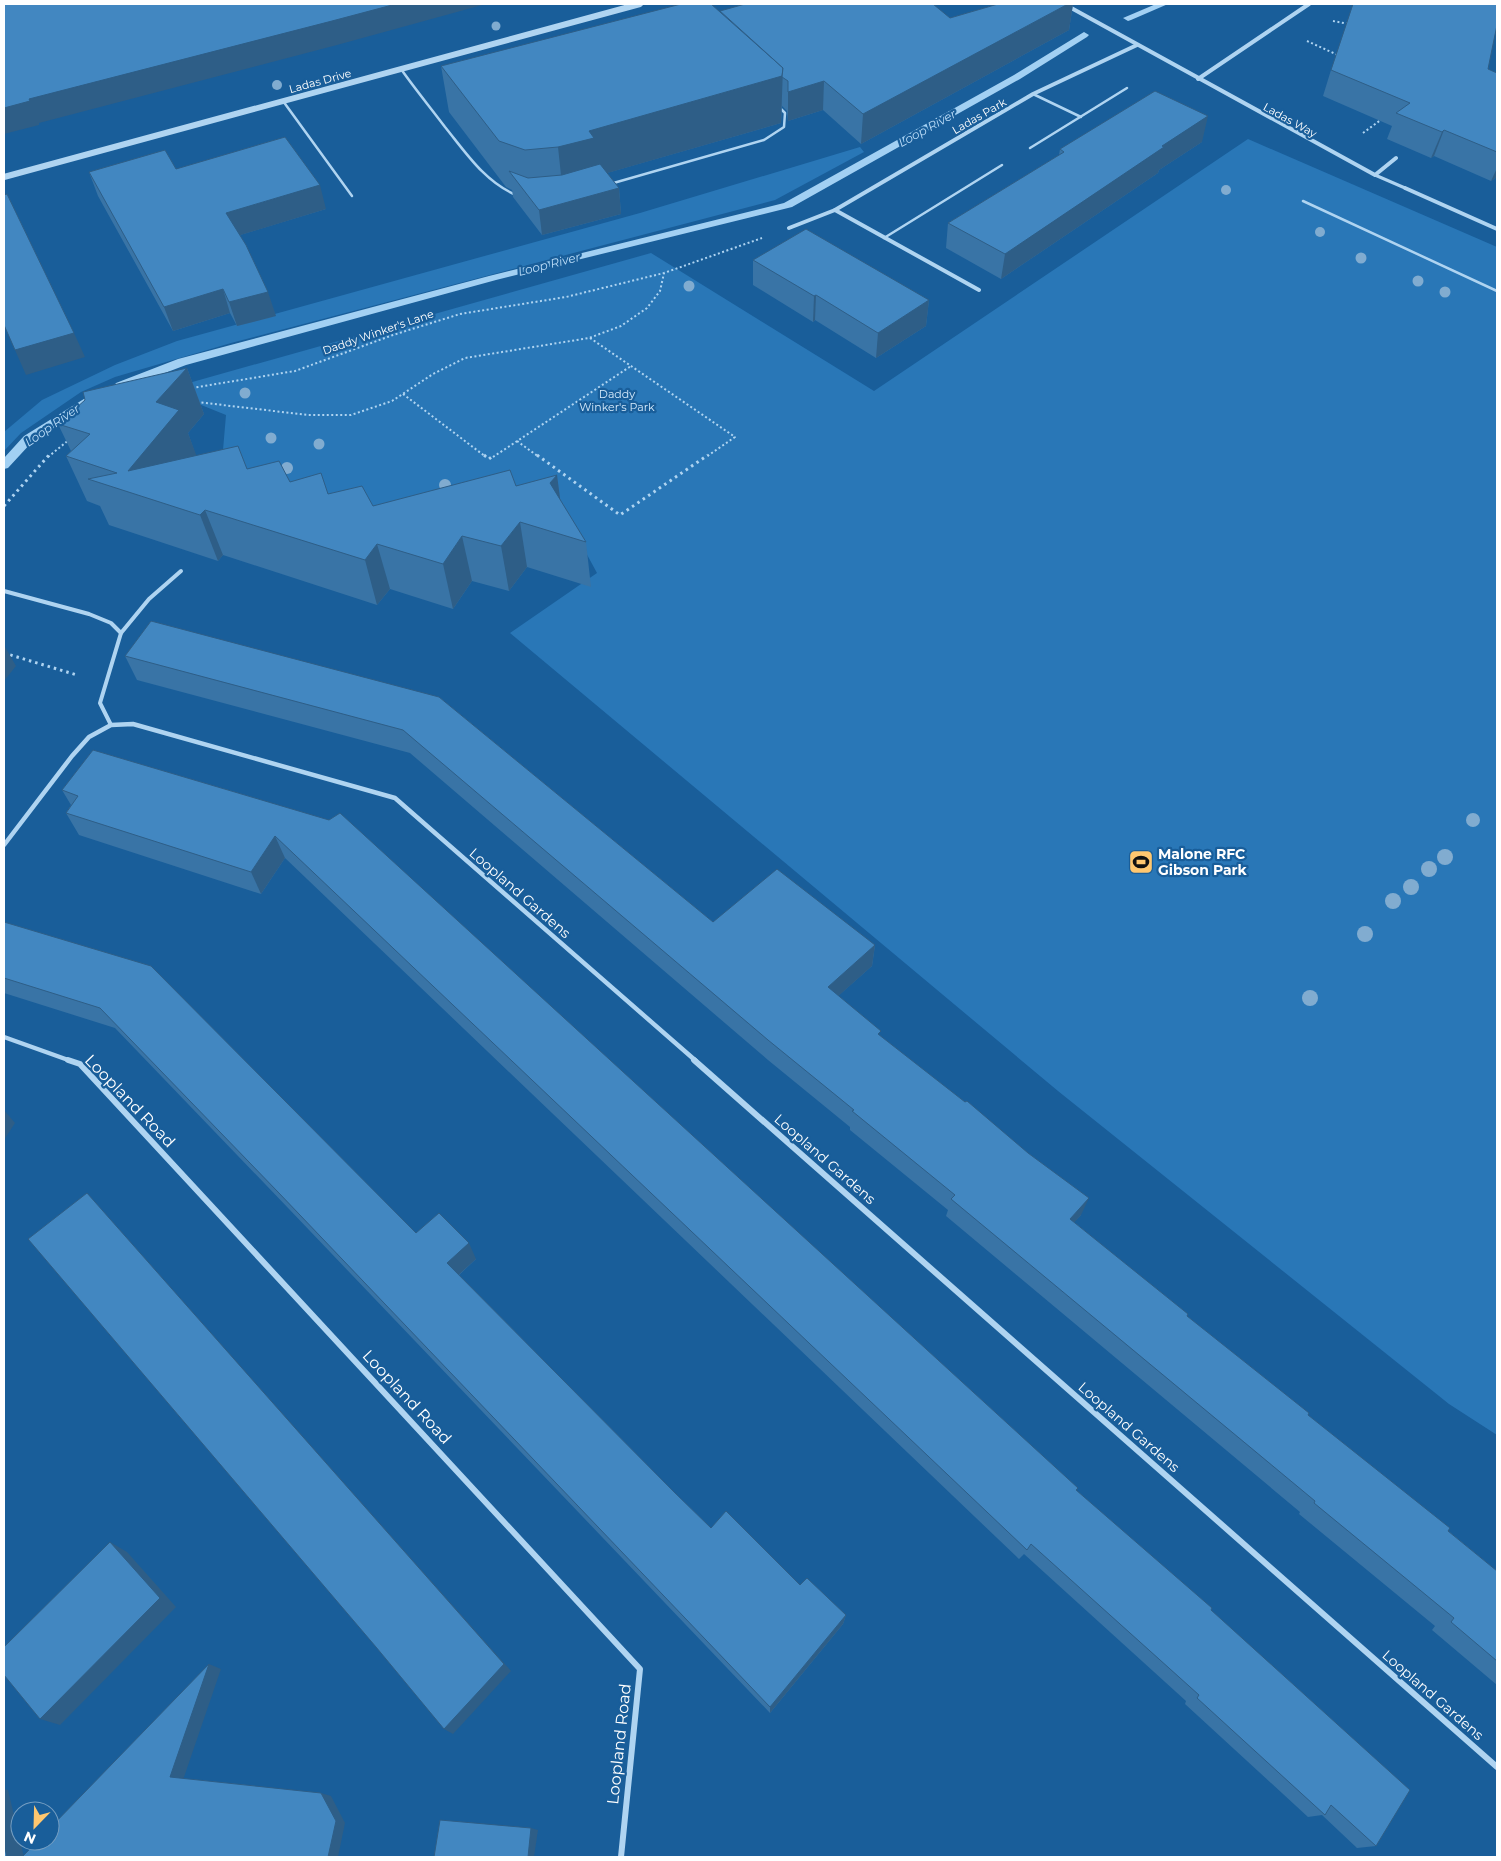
<svg xmlns="http://www.w3.org/2000/svg" width="1501" height="1861" font-family="Montserrat,sans-serif">
  <style>
    .green { fill: #2977b7 }
    .lines { fill: none; stroke-linecap: round; stroke-linejoin: round }
    .stream { fill: #a2d0f3; fill-rule: evenodd }
    .path-far1 { stroke: #afd4f1; stroke-width: 2; stroke-dasharray: 2 2.5; stroke-linecap: butt }
    .path { stroke: #afd4f1; stroke-width: 3; stroke-dasharray: 2.5 4; stroke-linecap: butt }
    .service-far1 { stroke: #afd4f1; stroke-width: 2.5 }
    .service { stroke: #afd4f1; stroke-width: 4 }
    .pedestrian { stroke: #afd4f1; stroke-width: 3 }
    .minor-far2 { stroke: #afd4f1; stroke-width: 4 }
    .minor-far1 { stroke: #afd4f1; stroke-width: 4.5 }
    .minor { stroke: #afd4f1; stroke-width: 6 }
    .tertiary { stroke: #afd4f1; stroke-width: 6 }
    .tree { fill: #81acd0 }
    .wall { fill: #3974a6 }
    .shaded-wall { fill: #2e5e87 }
    .building { fill: #4287c1; stroke: #2e5e87 }
    .labels { text-anchor: middle; dominant-baseline: central; stroke-width: 4.5; stroke-linejoin: round; paint-order: stroke }
    .far-street-label { font-size: 11px; fill: #fff; stroke: #195e9a }
    .far-park-label { font-size: 11px; fill: #d6ebfc; stroke: #195e9a }
    .far-water-label { font-size: 12px; font-style: italic; fill: #bcddf8; stroke: #195e9a }
    .poi-label { font-size: 14px; font-weight: bold; fill: #fff; stroke: #195e9a; text-anchor: start }
    .street-label { font-size: 14px; fill: #fff; stroke: #195e9a }
    .near-street-label { font-size: 16px; fill: #fff; stroke: #195e9a }
  </style>
  <rect width="100%" height="100%" fill="#195e9a"/>
  <g class="green">
    <path d="M1248 139 1497 247V1435L1449 1404 1058 1091 510 633 597 573 571 525 360 512 268 486 223 450 226 415 164 390 651 253 874 391Z"/>
    <path d="M860 147 864 152 775 200 231 343 115 377 81 392 21 433 4 451V432L42 400 115 365 177 341 640 213Z"/>
  </g>
  <g class="lines">
    <g class="stream">
      <path d="M1156 4H1168L1131 20 1128 21 1123 18Z"/>
      <path d="M1084 32 1089 35 1087 37 1020 79 792 207 496 280 186 365 120 390 114 386 116 383 178 359 489 276 784 203 1014 75Z"/>
      <path d="M92 394 96 395 98 398 96 401 32 442 8 468 4 469V458L24 436Z"/>
    </g>
    <g class="path-far1">
      <path d="M1333 21 1349 24"/>
      <path d="M1307 41 1340 56"/>
      <path d="M1363 133 1382 119"/>
      <path d="M590 338 735 437 706 457"/>
      <path d="M192 388 295 371 393 335 460 314 566 297 664 273 762 238"/>
      <path d="M403 394 486 457"/>
      <path d="M197 402 308 415H351L392 401 433 374 465 358 589 338 621 326 647 308 660 291 664 273"/>
      <path d="M517 441 539 457"/>
      <path d="M48 457 70 439"/>
      <path d="M493 457 631 366"/>
    </g>
    <g class="path">
      <path d="M484 455 489 459 494 455"/>
      <path d="M537 455 620 515 708 455"/>
      <path d="M4 506 49 455"/>
      <path d="M4 653 77 675"/>
    </g>
    <g class="service-far1">
      <path d="M401 69C415 89 430 107 445 127 466 153 485 182 516 195"/>
      <path d="M1033 94 1081 117"/>
      <path d="M283 101 352 196"/>
      <path d="M1030 148 1127 88"/>
      <path d="M610 184 764 140 784 127 785 113 778 106"/>
      <path d="M1303 201 1497 291"/>
      <path d="M884 238 1002 165"/>
    </g>
    <g class="service">
      <path d="M4 591 89 614 111 623 121 633"/>
      <path d="M111 725 100 703 121 633 149 599 181 571"/>
    </g>
    <path class="pedestrian" d="M1375 175 1405 188"/>
    <g class="minor-far2">
      <path d="M1064 4 1375 175 1396 158"/>
      <path d="M1198 79 1309 4"/>
      <path d="M1405 188 1497 229"/>
      <path d="M835 210 979 290"/>
      <path d="M789 228 835 210 1033 94 1137 45"/>
    </g>
    <g class="minor-far1">
      <path d="M4 845 72 756 89 737 111 725 133 724 395 798 696 1061"/>
      <path d="M4 1037 71 1061"/>
    </g>
    <g class="minor">
      <path d="M68 1060 80 1064 640 1669 621 1857"/>
      <path d="M694 1060 1497 1767"/>
    </g>
    <path class="tertiary" d="M4 177 640 4"/>
  </g>
  <g class="tree">
    <circle cx="496" cy="26" r="4.5"/>
    <circle cx="277" cy="85" r="5"/>
    <circle cx="1226" cy="190" r="5"/>
    <circle cx="1320" cy="232" r="5"/>
    <circle cx="1361" cy="258" r="5.5"/>
    <circle cx="1418" cy="281" r="5.5"/>
    <circle cx="689" cy="286" r="5.5"/>
    <circle cx="1445" cy="292" r="5.5"/>
    <circle cx="245" cy="393" r="5.5"/>
    <circle cx="271" cy="438" r="5.5"/>
    <circle cx="319" cy="444" r="5.5"/>
    <circle cx="287" cy="468" r="6"/>
    <circle cx="445" cy="485" r="6"/>
    <circle cx="1473" cy="820" r="7"/>
    <circle cx="1445" cy="857" r="8"/>
    <circle cx="1429" cy="869" r="8"/>
    <circle cx="1411" cy="887" r="8"/>
    <circle cx="1393" cy="901" r="8"/>
    <circle cx="1365" cy="934" r="8"/>
    <circle cx="1310" cy="998" r="8"/>
  </g>
  <g class="wall">
    <path d="M998 4H1073L1069 30 861 144 823 110 788 121 787 111 782 106 781 123 607 173 619 188 621 214 542 235 513 197 512 190 506 187 449 112 441 66 720 11 950 18Z"/>
    <path d="M1488 69 1497 73V177L1491 181 1434 156 1431 158 1387 139 1392 126 1323 96 1331 70Z"/>
    <path d="M1202 142 1159 170 1158 173 1001 279 946 248 948 223 1059 155 1060 149Z"/>
    <path d="M176 169 326 209 240 235 276 316 237 326 230 313 173 331 98 196 89 172Z"/>
    <path d="M753 260 929 300 926 326 876 358 815 320 813 322 753 285Z"/>
    <path d="M187 368 204 414 188 433 196 456 247 469 290 482 328 494 373 506 516 486 557 475 560 500 586 542 591 587 527 567 509 591 472 581 453 609 390 589 377 605 223 555 218 561 109 525 100 506 87 501 66 456 71 451 58 424Z"/>
    <path d="M125 656 439 697 713 922 875 945 872 966 838 996 880 1036 1081 1215 1074 1222 1187 1316 1497 1571V1685L1432 1630 1435 1626 1299 1514 1300 1512 946 1216 948 1210 850 1130V1127L768 1060 410 753 137 680Z"/>
    <path d="M62 790 329 820 1076 1490 1211 1610 1376 1846 1357 1848 1322 1815 1308 1817 1185 1704 1186 1701 1024 1554 1019 1559 285 858 261 894 79 835 66 813 71 805Z"/>
    <path d="M4 922 416 1233 476 1259 459 1275 675 1493 711 1528 846 1615 843 1624 770 1713 289 1209 115 1028 4 993Z"/>
  </g>
  <g class="shaded-wall">
    <path d="M396 4H486L337 45 39 123V125L4 134V108L29 99Z"/>
    <path d="M1068 4H1073L1069 30 861 144 863 114Z"/>
    <path d="M783 68 781 123 597 176 563 194 558 147 589 131Z"/>
    <path d="M824 81 823 110 788 121V92Z"/>
    <path d="M1208 116 1202 142 1159 170 1158 173 1001 279 1005 254 1162 146Z"/>
    <path d="M1444 130 1434 156 1431 158 1442 132Z"/>
    <path d="M1497 168V177L1491 181Z"/>
    <path d="M320 185 326 209 234 237 226 213Z"/>
    <path d="M619 188 621 214 542 235 539 210Z"/>
    <path d="M223 289 230 313 173 331 164 307Z"/>
    <path d="M268 292 276 316 237 326 229 302Z"/>
    <path d="M816 295 815 320 813 322 814 296Z"/>
    <path d="M929 300 926 326 876 358 878 333Z"/>
    <path d="M74 333 85 357 26 375 15 350Z"/>
    <path d="M187 368 204 414 188 433 197 457 128 471 156 402Z"/>
    <path d="M557 475 563 521 550 483Z"/>
    <path d="M205 510 223 555 218 561 200 515Z"/>
    <path d="M520 522 527 567 509 591 501 546Z"/>
    <path d="M462 536 472 581 453 609 443 564Z"/>
    <path d="M377 544 390 589 377 605 365 560Z"/>
    <path d="M4 645 16 666 4 681Z"/>
    <path d="M275 836 285 858 261 894 251 872Z"/>
    <path d="M875 945 872 966 826 1007 828 987Z"/>
    <path d="M4 1110 15 1123 4 1140Z"/>
    <path d="M87 1193 511 1671 453 1734 444 1729Z"/>
    <path d="M1089 1198 1081 1215 1063 1235 1070 1219Z"/>
    <path d="M469 1243 476 1259 454 1279 447 1263Z"/>
    <path d="M110 1542 127 1552 176 1607 60 1725 40 1719Z"/>
    <path d="M846 1615 843 1624 770 1713V1707Z"/>
    <path d="M209 1664 221 1669 183 1780 170 1777Z"/>
    <path d="M4 1789 8 1790 24 1857H7L4 1844Z"/>
    <path d="M321 1793 331 1796 345 1823 338 1857H328Z"/>
    <path d="M531 1828 538 1830 534 1857H528Z"/>
  </g>
  <g class="building">
    <path d="M4 4H396L332 21 29 99 30 101 4 108Z"/>
    <path d="M681 4H711L783 68 782 76 589 131 594 138 558 147 525 150 499 141 441 66Z"/>
    <path d="M745 4H933L950 18 998 4H1068L863 114 824 81 788 92V81L782 77 783 68 720 11Z"/>
    <path d="M1353 4H1497V25L1488 69 1497 73V152L1444 130 1442 132 1396 113 1410 103 1331 70Z"/>
    <path d="M1155 91 1208 116 1162 146 1164 147 1005 254 948 223 1064 152 1060 149Z"/>
    <path d="M285 137 320 185 226 213 246 245 268 292 229 302 223 289 164 307 89 172 165 150 176 169Z"/>
    <path d="M600 164 619 188 539 210 509 171 528 178 562 175Z"/>
    <path d="M7 194 74 333 15 350 4 325V195Z"/>
    <path d="M806 229 929 300 878 333 816 295 814 296 753 260Z"/>
    <path d="M187 368 156 402 179 410 128 471 238 446 247 469 279 461 290 482 321 473 328 494 362 486 373 506 510 470 516 486 557 475 550 483 586 542 520 522 501 546 462 536 443 564 377 544 365 560 205 510 200 515 88 479 117 473 66 456 90 434 58 424 85 400 83 392Z"/>
    <path d="M151 621 439 697 713 922 777 869 875 945 828 987 881 1031 878 1034 965 1102 967 1101 1028 1153 1089 1198 1070 1219 1188 1314 1187 1316 1309 1413 1308 1415 1450 1528 1448 1531 1497 1571V1661L1451 1622 1454 1618 1314 1503 1315 1501 951 1199 955 1195 852 1111 854 1110 768 1040 403 730 125 656Z"/>
    <path d="M93 750 329 820 340 813 1078 1488 1076 1490 1212 1608 1211 1610 1410 1790 1376 1846 1331 1805 1325 1815 1197 1698 1199 1695 1031 1544 1027 1550 275 836 251 872 66 813 78 796 62 790Z"/>
    <path d="M4 922 151 966 416 1233 439 1213 469 1243 447 1263 675 1493 711 1528 726 1511 800 1585 807 1578 846 1615 770 1707 278 1192 100 1008 4 978Z"/>
    <path d="M87 1193 504 1664 444 1729 376 1647 28 1239Z"/>
    <path d="M110 1542 160 1598 40 1719 4 1675V1647Z"/>
    <path d="M209 1664 170 1777 321 1793 336 1821 328 1857H22L38 1841H50V1828Z"/>
    <path d="M440 1820 531 1828 528 1857H434Z"/>
    <path d="M4 1844 7 1857H4Z"/>
  </g>
  <defs>
    <symbol id="stadium-square" viewBox="-11 -11 22 22"><rect x="-9" y="-9" width="18" height="18" rx="4" fill="#ffc76f" stroke="#195e9a"/><path d="M0-5a6.5 5 0 1 0 0 10a6.5 5 0 1 0 0-10ZM-3.5-1.8h7v3.6h-7Z" fill="#111"/></symbol>
  </defs>
  <g fill-rule="evenodd">
    <use href="#stadium-square" x="1127" y="848" width="28" height="28"/>
  </g>
  <g class="labels">
    <g class="far-street-label">
      <text transform="translate(320 81) rotate(-15)">Ladas Drive</text>
      <text transform="translate(979 116) rotate(-30)">Ladas Park</text>
      <text transform="translate(1290 120) rotate(29)">Ladas Way</text>
      <text transform="translate(378 332) rotate(-19)">Daddy Winker's Lane</text>
    </g>
    <g class="far-park-label">
      <text x="617" y="394">Daddy<tspan x="617" dy="13">Winker's Park</tspan></text>
    </g>
    <g class="far-water-label">
      <text transform="translate(927 128) rotate(-29)">Loop River</text>
      <text transform="translate(549 264) rotate(-14)">Loop River</text>
      <text transform="translate(52 425) rotate(-35)">Loop River</text>
    </g>
    <g class="poi-label">
      <text x="1158" y="854">Malone RFC<tspan x="1158" dy="16">Gibson Park</tspan></text>
    </g>
    <g class="street-label">
      <text transform="translate(520 893) rotate(41)">Loopland Gardens</text>
      <text transform="translate(825 1159) rotate(41)">Loopland Gardens</text>
      <text transform="translate(1129 1427) rotate(41)">Loopland Gardens</text>
      <text transform="translate(1433 1695) rotate(41)">Loopland Gardens</text>
    </g>
    <g class="near-street-label">
      <text transform="translate(130 1101) rotate(46)">Loopland Road</text>
      <text transform="translate(407 1397) rotate(47)">Loopland Road</text>
      <text transform="translate(619 1744) rotate(-84)">Loopland Road</text>
    </g>
  </g>
  <rect width="1501" height="1861" fill="none" stroke="#ffffff" stroke-width="10"/>
  <g transform="translate(35 1826) rotate(203)"><circle r="24" fill="#195e9a" stroke="#759ec2"/>
  <path d="M0-4L9 19L0 12L-9 19Z" fill="#ffc76f"/>
  <text y="-8" font-size="14" font-weight="bold" text-anchor="middle" fill="#ffffff">N</text>
  </g>
</svg>
